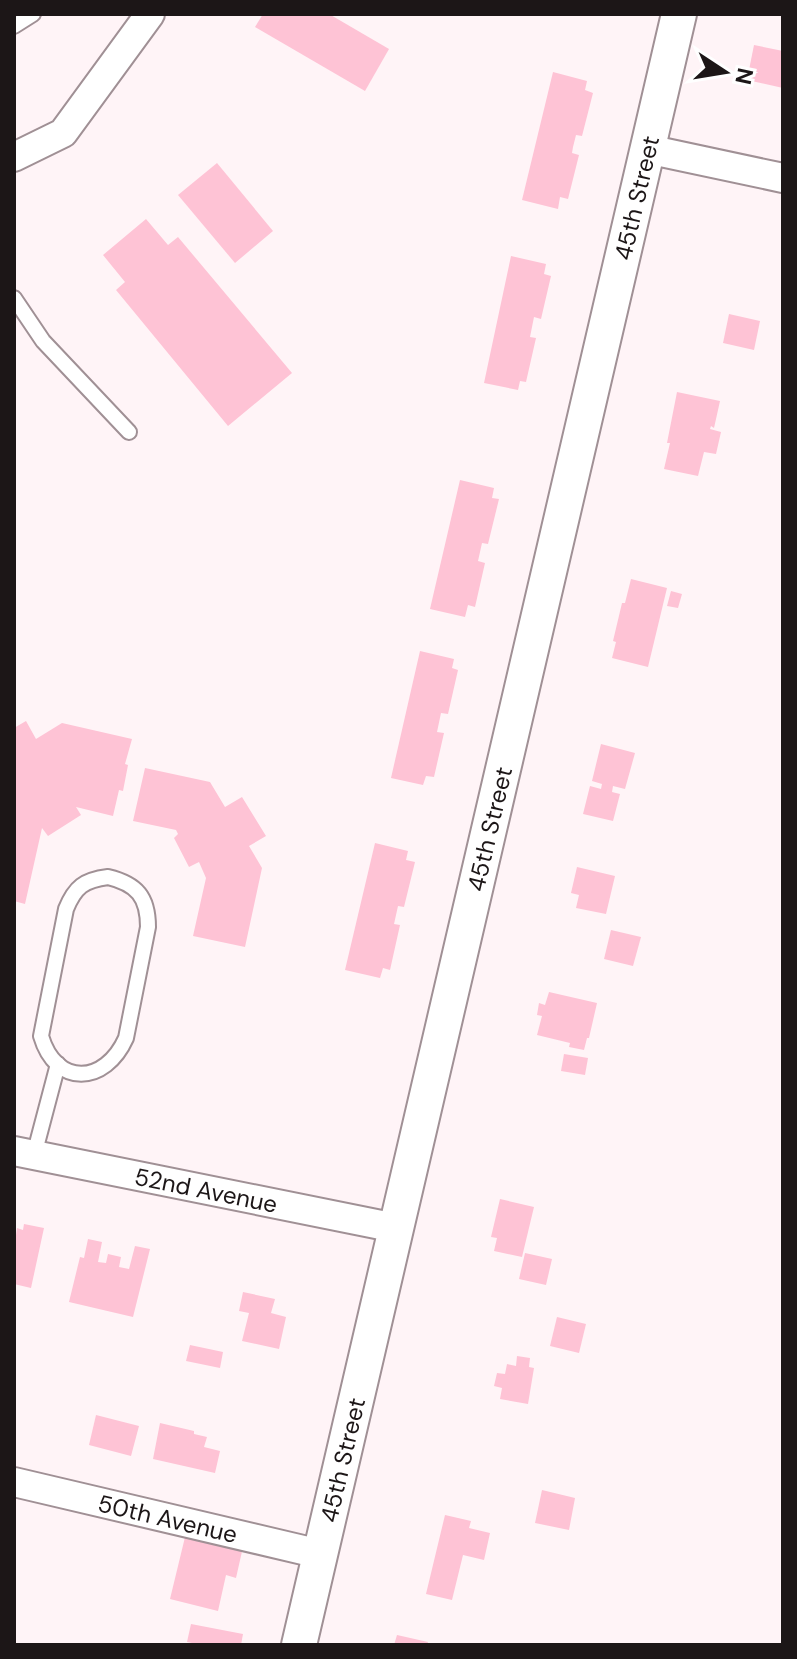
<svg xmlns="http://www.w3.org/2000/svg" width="797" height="1659" font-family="'DM Sans',sans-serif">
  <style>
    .building { fill: #fec3d5 }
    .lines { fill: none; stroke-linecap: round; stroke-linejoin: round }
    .service-casing { stroke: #a09095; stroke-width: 18 }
    .minor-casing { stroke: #a09095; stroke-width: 32 }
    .tertiary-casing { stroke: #a09095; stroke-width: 38 }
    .service { stroke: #fff; stroke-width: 14 }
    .minor { stroke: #fff; stroke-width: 28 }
    .tertiary { stroke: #fff; stroke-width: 34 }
    .labels { text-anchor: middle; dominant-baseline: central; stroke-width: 6; stroke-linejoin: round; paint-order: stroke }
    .street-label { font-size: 24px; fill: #1c1617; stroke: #fff }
  </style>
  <rect width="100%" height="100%" fill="#fff4f7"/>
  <g class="building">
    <path d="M263 14H329L389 49 365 91 255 27Z"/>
    <path d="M754 45 783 51V88L747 80Z"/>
    <path d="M553 72 587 81 585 90 593 93 582 136 576 135 573 147 572 153 579 155 568 199 560 197 558 209 522 200Z"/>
    <path d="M217 163 273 231 235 263 178 195Z"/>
    <path d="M146 219 168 245 178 237 292 373 228 426 116 290 125 282 103 255Z"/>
    <path d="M511 256 546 264 544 274 551 276 541 319 534 317 530 337 536 338 526 382 520 381 518 390 484 383Z"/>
    <path d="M729 314 760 321 754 350 723 343Z"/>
    <path d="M677 392 720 401 714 428 711 426 710 429 721 432 716 454 704 452 698 476 664 469 670 443H667Z"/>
    <path d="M460 480 494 488 492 498 499 499 488 544 482 543 478 561 485 563 475 607 468 605 465 617 430 609Z"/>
    <path d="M631 579 667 588 648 667 612 658 616 642 613 641 622 603H625Z"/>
    <path d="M671 591 682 594 678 608 667 606Z"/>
    <path d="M420 651 454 659 452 668 458 670 448 714 441 713 437 732 444 733 434 777 426 776 423 785 391 778Z"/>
    <path d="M26 721 36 739 62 723 132 739 125 764 128 765 123 791 119 790 113 816 76 807 81 815 48 836 42 828 25 904 14 901V728Z"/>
    <path d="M601 744 635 753 625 789 613 786 612 792 620 794 613 821 583 814 590 786 601 789 602 784 592 781Z"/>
    <path d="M145 768 210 782 225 807 242 797 266 836 249 846 262 868 245 947 193 936 206 878 199 862 189 867 174 838 178 834 176 830 133 821Z"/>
    <path d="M375 843 408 851 406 860 415 862 404 907 398 906 394 924 400 925 390 970 383 968 380 978 345 970Z"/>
    <path d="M577 867 615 876 606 914 576 908 579 895 571 893Z"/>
    <path d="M611 930 641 937 633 966 604 959Z"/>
    <path d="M549 992 597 1003 589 1038H587L584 1050 569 1047 570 1043 537 1035 542 1016 537 1015 539 1003 545 1005Z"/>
    <path d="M564 1054 588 1058 585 1075 561 1071Z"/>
    <path d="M500 1199 534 1207 522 1257 494 1251 497 1238 491 1237Z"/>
    <path d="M24 1224 44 1228 31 1288 14 1284V1235H16L17 1228 23 1230Z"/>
    <path d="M88 1239 102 1242 98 1262 106 1263 108 1254 121 1257 119 1267 129 1269 135 1246 150 1249 133 1317 69 1302 80 1257 84 1258Z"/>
    <path d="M525 1253 552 1259 546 1285 519 1279Z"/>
    <path d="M243 1292 275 1299 271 1313 286 1317 279 1349 242 1341 249 1313 239 1311Z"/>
    <path d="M557 1317 586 1324 579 1353 550 1346Z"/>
    <path d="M190 1345 223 1352 220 1368 186 1361Z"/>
    <path d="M517 1356 530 1358 529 1367 534 1368 528 1404 500 1399 502 1388 494 1386 497 1373 505 1374 507 1364 516 1366Z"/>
    <path d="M96 1415 139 1426 131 1456 89 1445Z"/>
    <path d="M160 1423 194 1431V1434L207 1437 204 1447 220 1451 215 1473 153 1459Z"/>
    <path d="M542 1490 575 1498 569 1530 535 1523Z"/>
    <path d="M445 1515 471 1521 469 1528 490 1533 484 1560 463 1555 452 1600 426 1594Z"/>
    <path d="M186 1533 243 1547 236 1578 226 1575 218 1611 170 1599Z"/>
    <path d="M191 1624 243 1634 241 1645H202L187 1642Z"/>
    <path d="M397 1635 428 1642 427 1645H394Z"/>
  </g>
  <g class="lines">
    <defs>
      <g id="service">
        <path d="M14 26 33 14"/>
        <path d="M14 298 43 341 129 432"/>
        <path d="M108 877C137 884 148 897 148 927L126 1038C105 1085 56 1087 41 1036L66 909C75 887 84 880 108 877Z"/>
        <path d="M34 1155 58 1064"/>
      </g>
      <g id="minor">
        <path d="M647 149 783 178"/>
        <path d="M14 157 63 133 150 14"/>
        <path id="s1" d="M14 1151 396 1228"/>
        <path id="s2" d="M14 1482 320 1554"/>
      </g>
      <g id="tertiary">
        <path id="s3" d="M299 1645 679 14"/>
      </g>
    </defs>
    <use href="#service" class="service-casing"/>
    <use href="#minor" class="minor-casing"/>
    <use href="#tertiary" class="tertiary-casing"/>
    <use href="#service" class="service"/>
    <use href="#minor" class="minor"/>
    <use href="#tertiary" class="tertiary"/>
  </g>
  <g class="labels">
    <g class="street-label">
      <text stroke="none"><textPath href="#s3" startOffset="1486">45th Street</textPath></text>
      <text stroke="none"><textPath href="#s3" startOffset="838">45th Street</textPath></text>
      <text stroke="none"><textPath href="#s1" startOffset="196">52nd Avenue</textPath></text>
      <text stroke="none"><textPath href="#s3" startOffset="190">45th Street</textPath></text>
      <text stroke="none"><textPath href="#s2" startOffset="158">50th Avenue</textPath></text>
    </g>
  </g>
  <rect width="797" height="1659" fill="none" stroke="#1c1617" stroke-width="32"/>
  <g transform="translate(725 72) rotate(102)" stroke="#ffffff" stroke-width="6" paint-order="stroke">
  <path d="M0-6L14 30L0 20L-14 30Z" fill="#1c1617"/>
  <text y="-12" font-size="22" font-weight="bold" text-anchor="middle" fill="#1c1617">N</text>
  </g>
</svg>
